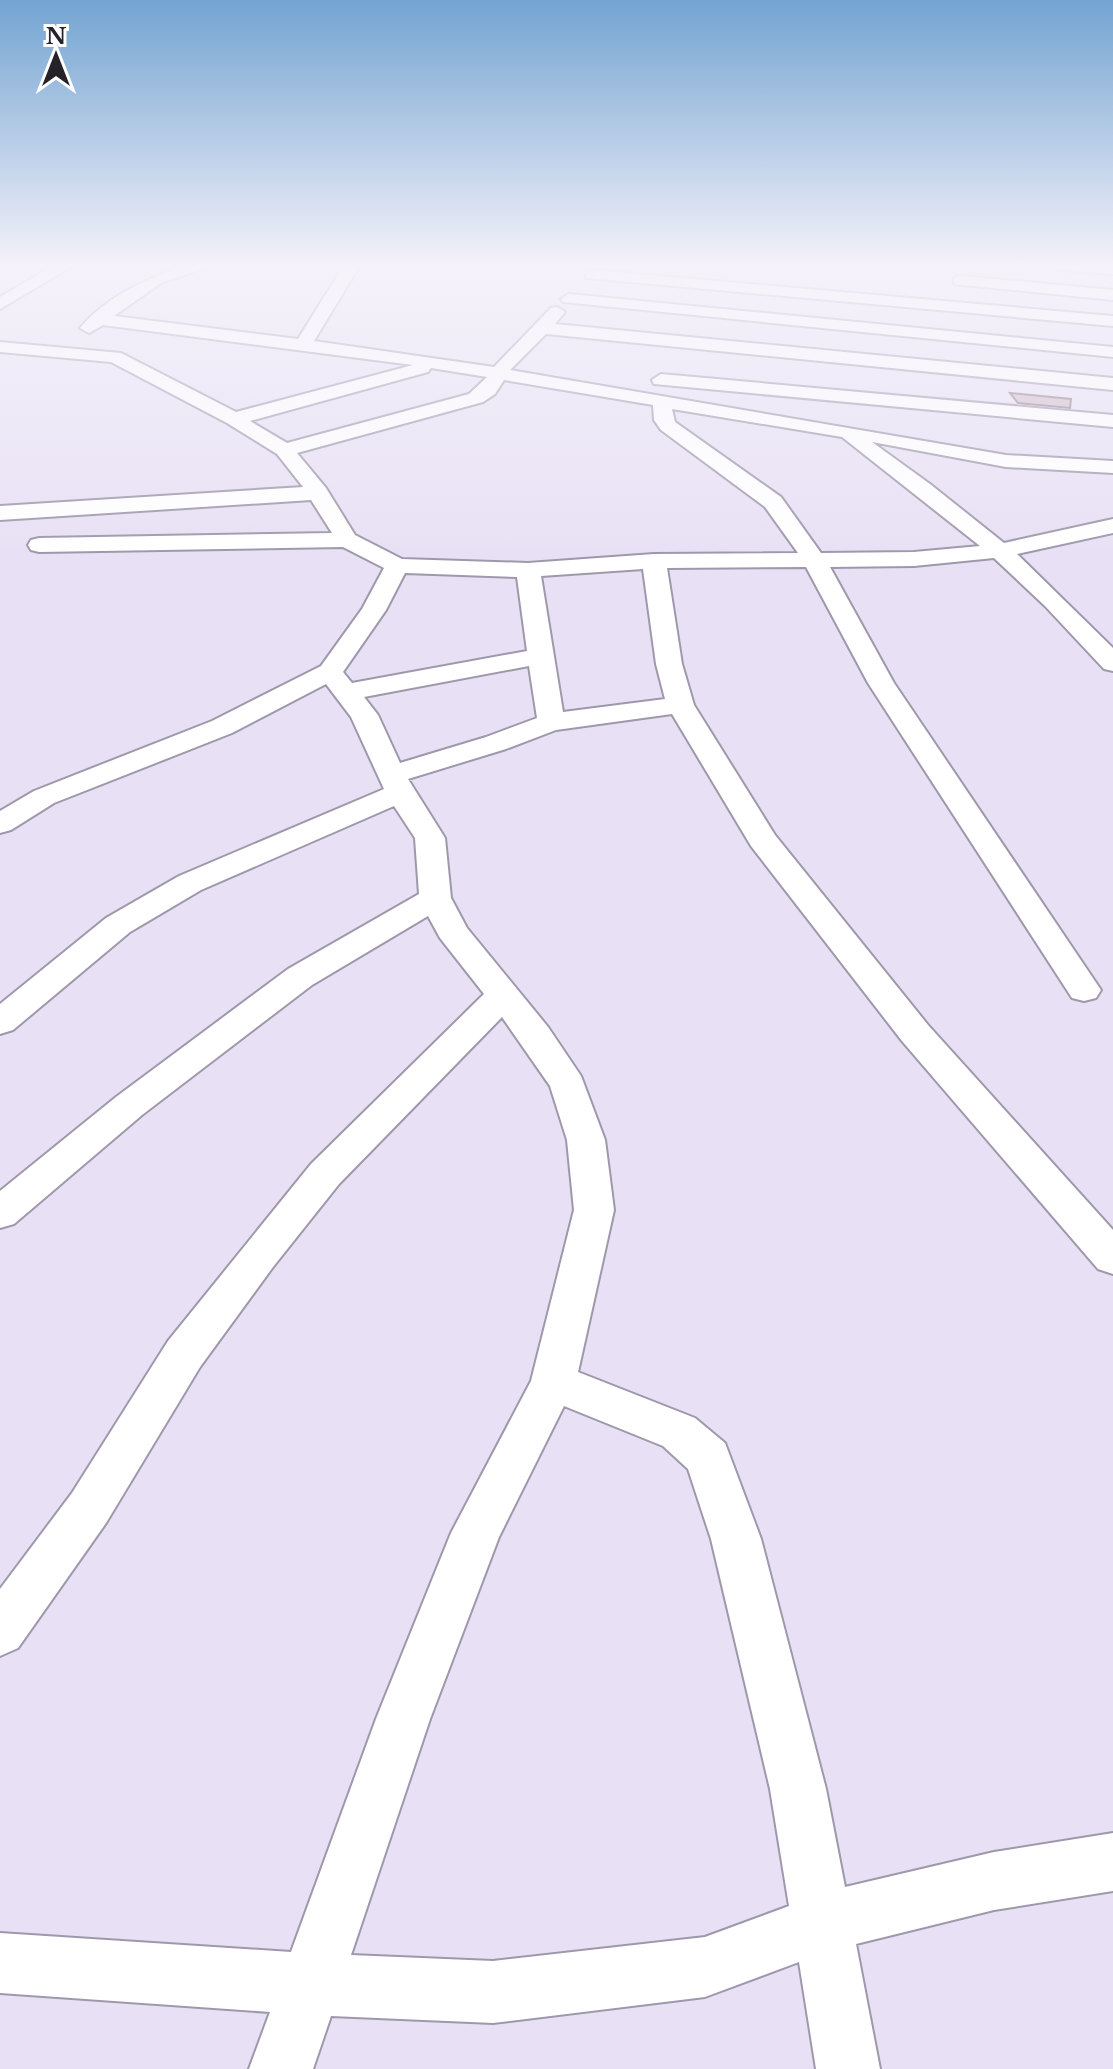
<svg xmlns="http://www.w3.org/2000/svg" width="1113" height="2069" font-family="'Libre Baskerville',serif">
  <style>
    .building { fill: #cfbbc8; stroke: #8f7d89; stroke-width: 2 }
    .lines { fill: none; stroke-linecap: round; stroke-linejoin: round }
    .minor-casing { stroke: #9f98ab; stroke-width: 4 }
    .minor { fill: #fff; fill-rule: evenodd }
  </style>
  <rect width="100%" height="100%" fill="#e8e1f5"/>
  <path class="building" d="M1010 393 1071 399 1070 408 1018 403Z"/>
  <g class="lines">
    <defs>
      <g id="minor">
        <path d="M55 265H74L0 309V297Z"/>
        <path d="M190 265H214L161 283 114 316 298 339 344 265H360L314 341 494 367 551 308 557 307 565 312 555 324 1113 378V390L546 334 510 370 1006 455 1113 461V473L1006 467 872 442 930 484 1004 543 1113 519V533L1017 554 1113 648V671L1104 669 1045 606 994 558 914 566 830 567 894 683 1101 990 1096 998 1084 1001 1072 998 868 683 806 567 667 568 682 664 694 705 775 835 928 1025 1113 1230V1274L1098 1269 902 1041 751 846 672 714 556 730 506 749 408 779 445 838 451 898 467 928 548 1027 581 1076 605 1140 614 1210 578 1372 695 1418 725 1443 761 1539 826 1789 845 1887 994 1852 1113 1833V1891L994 1910 856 1944 880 2069H816L799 1962 705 1997 493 2023 331 2016 313 2069H249L270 2012 0 1993V1933L291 1952 376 1719 451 1533 531 1381 574 1210 567 1140 550 1086 502 1017 339 1184 273 1267 200 1367 106 1523 18 1648 0 1656V1589L72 1493 168 1341 311 1164 484 994 440 938 428 916 312 985 142 1115 14 1224 0 1228V1191L116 1097 288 969 419 894 415 838 394 806 201 890 130 932 13 1030 0 1034V1004L106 918 179 876 384 789 351 717 326 684 232 733 54 803 11 830 0 833V811L34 791 212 721 321 666 362 609 384 568 343 547 39 552 31 550 28 545 31 540 39 538 332 533 311 500 0 520V506L303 487 277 454 227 423 111 362 0 352V342L121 353 236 412 413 365 103 325 89 333 80 328C108 295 149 277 190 265ZM431 368 487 377 469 394 287 443 250 421 428 372ZM504 380 653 405 654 420 661 430 765 507 798 553 654 554 528 563 402 559 355 535 326 488 297 453 483 402 495 394ZM672 409 842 437 980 546 914 552 821 553 781 497 675 422ZM643 569 656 664 665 699 563 712 541 576ZM405 573 517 577 527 651 352 683 343 672 386 610ZM529 666 537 718 486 737 400 763 378 715 364 697ZM564 1406 663 1446 688 1469 711 1539 770 1789 789 1906 705 1937 493 1961 351 1955 430 1719 499 1537Z"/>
        <path d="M1052 265H1113V274L1060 270Z"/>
        <path d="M592 270 1113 316V326L586 278V272Z"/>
        <path d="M960 276 1113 290V300L954 284V278Z"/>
        <path d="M569 294 1113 347V357L563 302 561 299Z"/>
        <path d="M661 374 1113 415V427L654 384 652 380Z"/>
      </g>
    </defs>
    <use href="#minor" class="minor-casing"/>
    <use href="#minor" class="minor"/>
  </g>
  <linearGradient id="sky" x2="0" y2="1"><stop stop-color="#73a4d2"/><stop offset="0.48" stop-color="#f5f2fa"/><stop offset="1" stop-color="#f5f2fa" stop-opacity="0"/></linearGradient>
  <rect width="1113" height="554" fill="url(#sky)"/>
  <g transform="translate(56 56)" stroke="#ffffff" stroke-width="6" paint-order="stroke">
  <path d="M0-6L14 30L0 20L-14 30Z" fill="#25222a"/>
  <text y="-12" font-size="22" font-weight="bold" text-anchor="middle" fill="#25222a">N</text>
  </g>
</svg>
